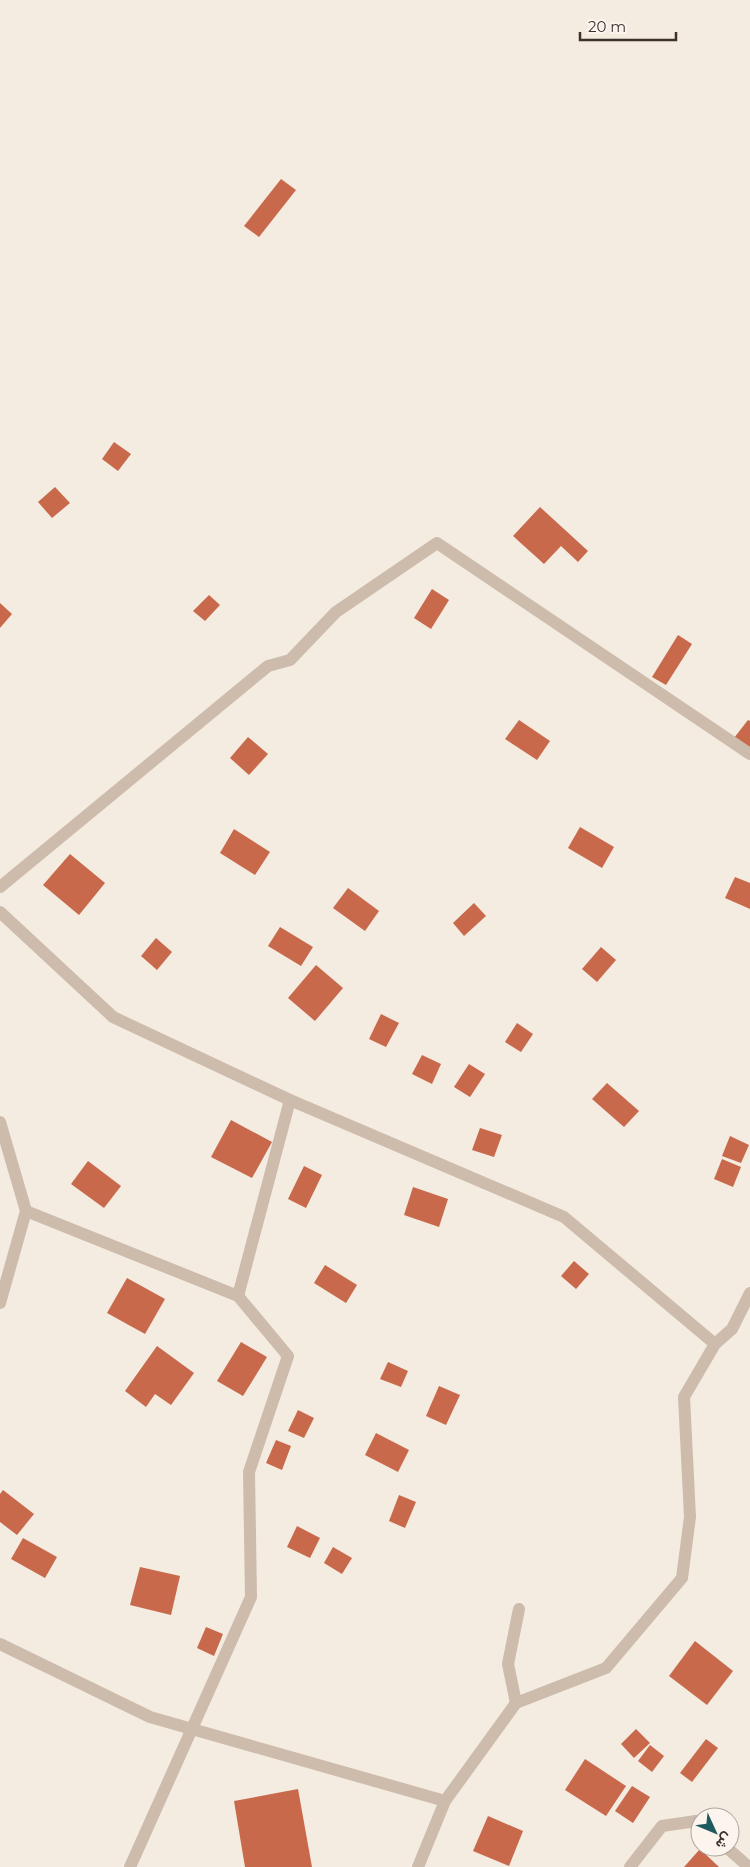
<svg xmlns="http://www.w3.org/2000/svg" width="750" height="1867" font-family="Montserrat,Vazirmatn,sans-serif">
  <style>
    .building { fill: #c8694b }
    .lines { fill: none; stroke-linecap: round; stroke-linejoin: round }
    .minor { stroke: #cdbbac; stroke-width: 12 }
  </style>
  <rect width="100%" height="100%" fill="#f4ebe1"/>
  <g class="building">
    <path d="M281 179 296 190 259 237 244 226Z"/>
    <path d="M114 442 131 454 118 471 102 459Z"/>
    <path d="M55 487 70 503 52 518 38 502Z"/>
    <path d="M540 507 588 551 578 562 561 546 544 564 513 536Z"/>
    <path d="M432 589 449 600 431 629 414 618Z"/>
    <path d="M209 595 220 605 205 621 193 611Z"/>
    <path d="M0 603 12 614 0 628Z"/>
    <path d="M678 635 692 644 666 685 652 677Z"/>
    <path d="M519 720 550 741 537 760 505 739Z"/>
    <path d="M748 720 750 721V751L734 738Z"/>
    <path d="M248 737 268 754 249 775 230 758Z"/>
    <path d="M580 827 614 847 602 868 568 848Z"/>
    <path d="M234 829 270 852 255 875 220 853Z"/>
    <path d="M70 854 105 883 79 915 43 885Z"/>
    <path d="M735 877 750 883V909L725 898Z"/>
    <path d="M348 888 379 911 365 931 333 908Z"/>
    <path d="M474 903 486 916 464 936 453 923Z"/>
    <path d="M280 927 313 947 301 966 268 946Z"/>
    <path d="M156 938 172 952 157 970 141 956Z"/>
    <path d="M601 947 616 960 597 982 582 969Z"/>
    <path d="M316 965 343 988 315 1021 288 998Z"/>
    <path d="M381 1014 399 1023 386 1047 369 1039Z"/>
    <path d="M517 1023 533 1034 521 1052 505 1042Z"/>
    <path d="M422 1055 441 1064 432 1084 412 1074Z"/>
    <path d="M469 1064 485 1074 470 1097 454 1087Z"/>
    <path d="M607 1083 639 1111 624 1127 592 1099Z"/>
    <path d="M231 1120 272 1142 252 1178 211 1157Z"/>
    <path d="M480 1128 502 1135 494 1157 472 1150Z"/>
    <path d="M730 1136 749 1145 741 1163 722 1156Z"/>
    <path d="M722 1159 741 1167 733 1187 714 1179Z"/>
    <path d="M88 1161 121 1186 104 1208 71 1184Z"/>
    <path d="M304 1166 322 1175 306 1208 288 1199Z"/>
    <path d="M413 1187 448 1199 439 1227 404 1215Z"/>
    <path d="M574 1261 589 1274 576 1289 561 1276Z"/>
    <path d="M325 1265 357 1285 346 1303 314 1283Z"/>
    <path d="M127 1278 165 1299 145 1334 107 1313Z"/>
    <path d="M241 1342 267 1357 243 1396 217 1381Z"/>
    <path d="M157 1346 194 1373 171 1405 155 1394 146 1407 125 1391Z"/>
    <path d="M388 1362 408 1371 401 1387 380 1379Z"/>
    <path d="M439 1386 460 1395 446 1425 426 1416Z"/>
    <path d="M298 1410 314 1418 304 1438 288 1431Z"/>
    <path d="M376 1433 409 1450 398 1472 365 1455Z"/>
    <path d="M276 1440 291 1446 282 1470 266 1463Z"/>
    <path d="M3 1490 34 1514 17 1535 0 1522V1494Z"/>
    <path d="M399 1495 416 1502 405 1528 389 1521Z"/>
    <path d="M297 1526 320 1538 310 1558 287 1547Z"/>
    <path d="M23 1538 57 1557 45 1578 11 1559Z"/>
    <path d="M333 1547 352 1558 342 1574 324 1563Z"/>
    <path d="M140 1567 180 1576 171 1615 130 1605Z"/>
    <path d="M206 1627 223 1634 214 1656 197 1648Z"/>
    <path d="M695 1641 733 1671 707 1705 669 1676Z"/>
    <path d="M636 1729 650 1743 634 1758 621 1744Z"/>
    <path d="M706 1739 718 1748 692 1782 680 1773Z"/>
    <path d="M650 1745 664 1756 652 1772 638 1761Z"/>
    <path d="M585 1759 626 1786 606 1816 565 1790Z"/>
    <path d="M632 1786 650 1797 633 1823 615 1811Z"/>
    <path d="M298 1789 312 1867H245L234 1801Z"/>
    <path d="M488 1816 523 1831 509 1866 473 1851Z"/>
    <path d="M700 1849 719 1867H684Z"/>
  </g>
  <g class="lines">
    <g class="minor">
      <path d="M0 887 268 666 290 660 336 612 437 543 750 754"/>
      <path d="M0 912 113 1017 290 1100 564 1217 715 1344"/>
      <path d="M0 1122 26 1211 0 1303"/>
      <path d="M26 1211 238 1296 288 1356 249 1472 251 1597 130 1867"/>
      <path d="M238 1296 290 1100"/>
      <path d="M0 1644 150 1717 445 1801"/>
      <path d="M516 1703 508 1664 519 1609"/>
      <path d="M726 1847 749 1867"/>
      <path d="M418 1867 445 1801 516 1703 606 1668 682 1578 690 1517 684 1397 715 1344 732 1329 750 1293"/>
      <path d="M630 1867 662 1826 696 1821 700 1825"/>
    </g>
  </g>
  <g transform="translate(715 1832) rotate(134)"><circle r="24" fill="#fbf5ee" stroke="#aea6a0"/>
  <path d="M0-4L9 19L0 12L-9 19Z" fill="#1f5a5e"/>
  <text y="-8" font-size="14" font-weight="bold" text-anchor="middle" fill="#3b302b">ش</text>
  </g>
  <path d="M580 32v8h96v-8" fill="none" stroke="#3b302b" stroke-width="2.5"/>
  <text x="588" y="32" font-size="15" fill="#3b302b" stroke="#fbf5ee" stroke-width="4" paint-order="stroke">20 m</text>
</svg>
